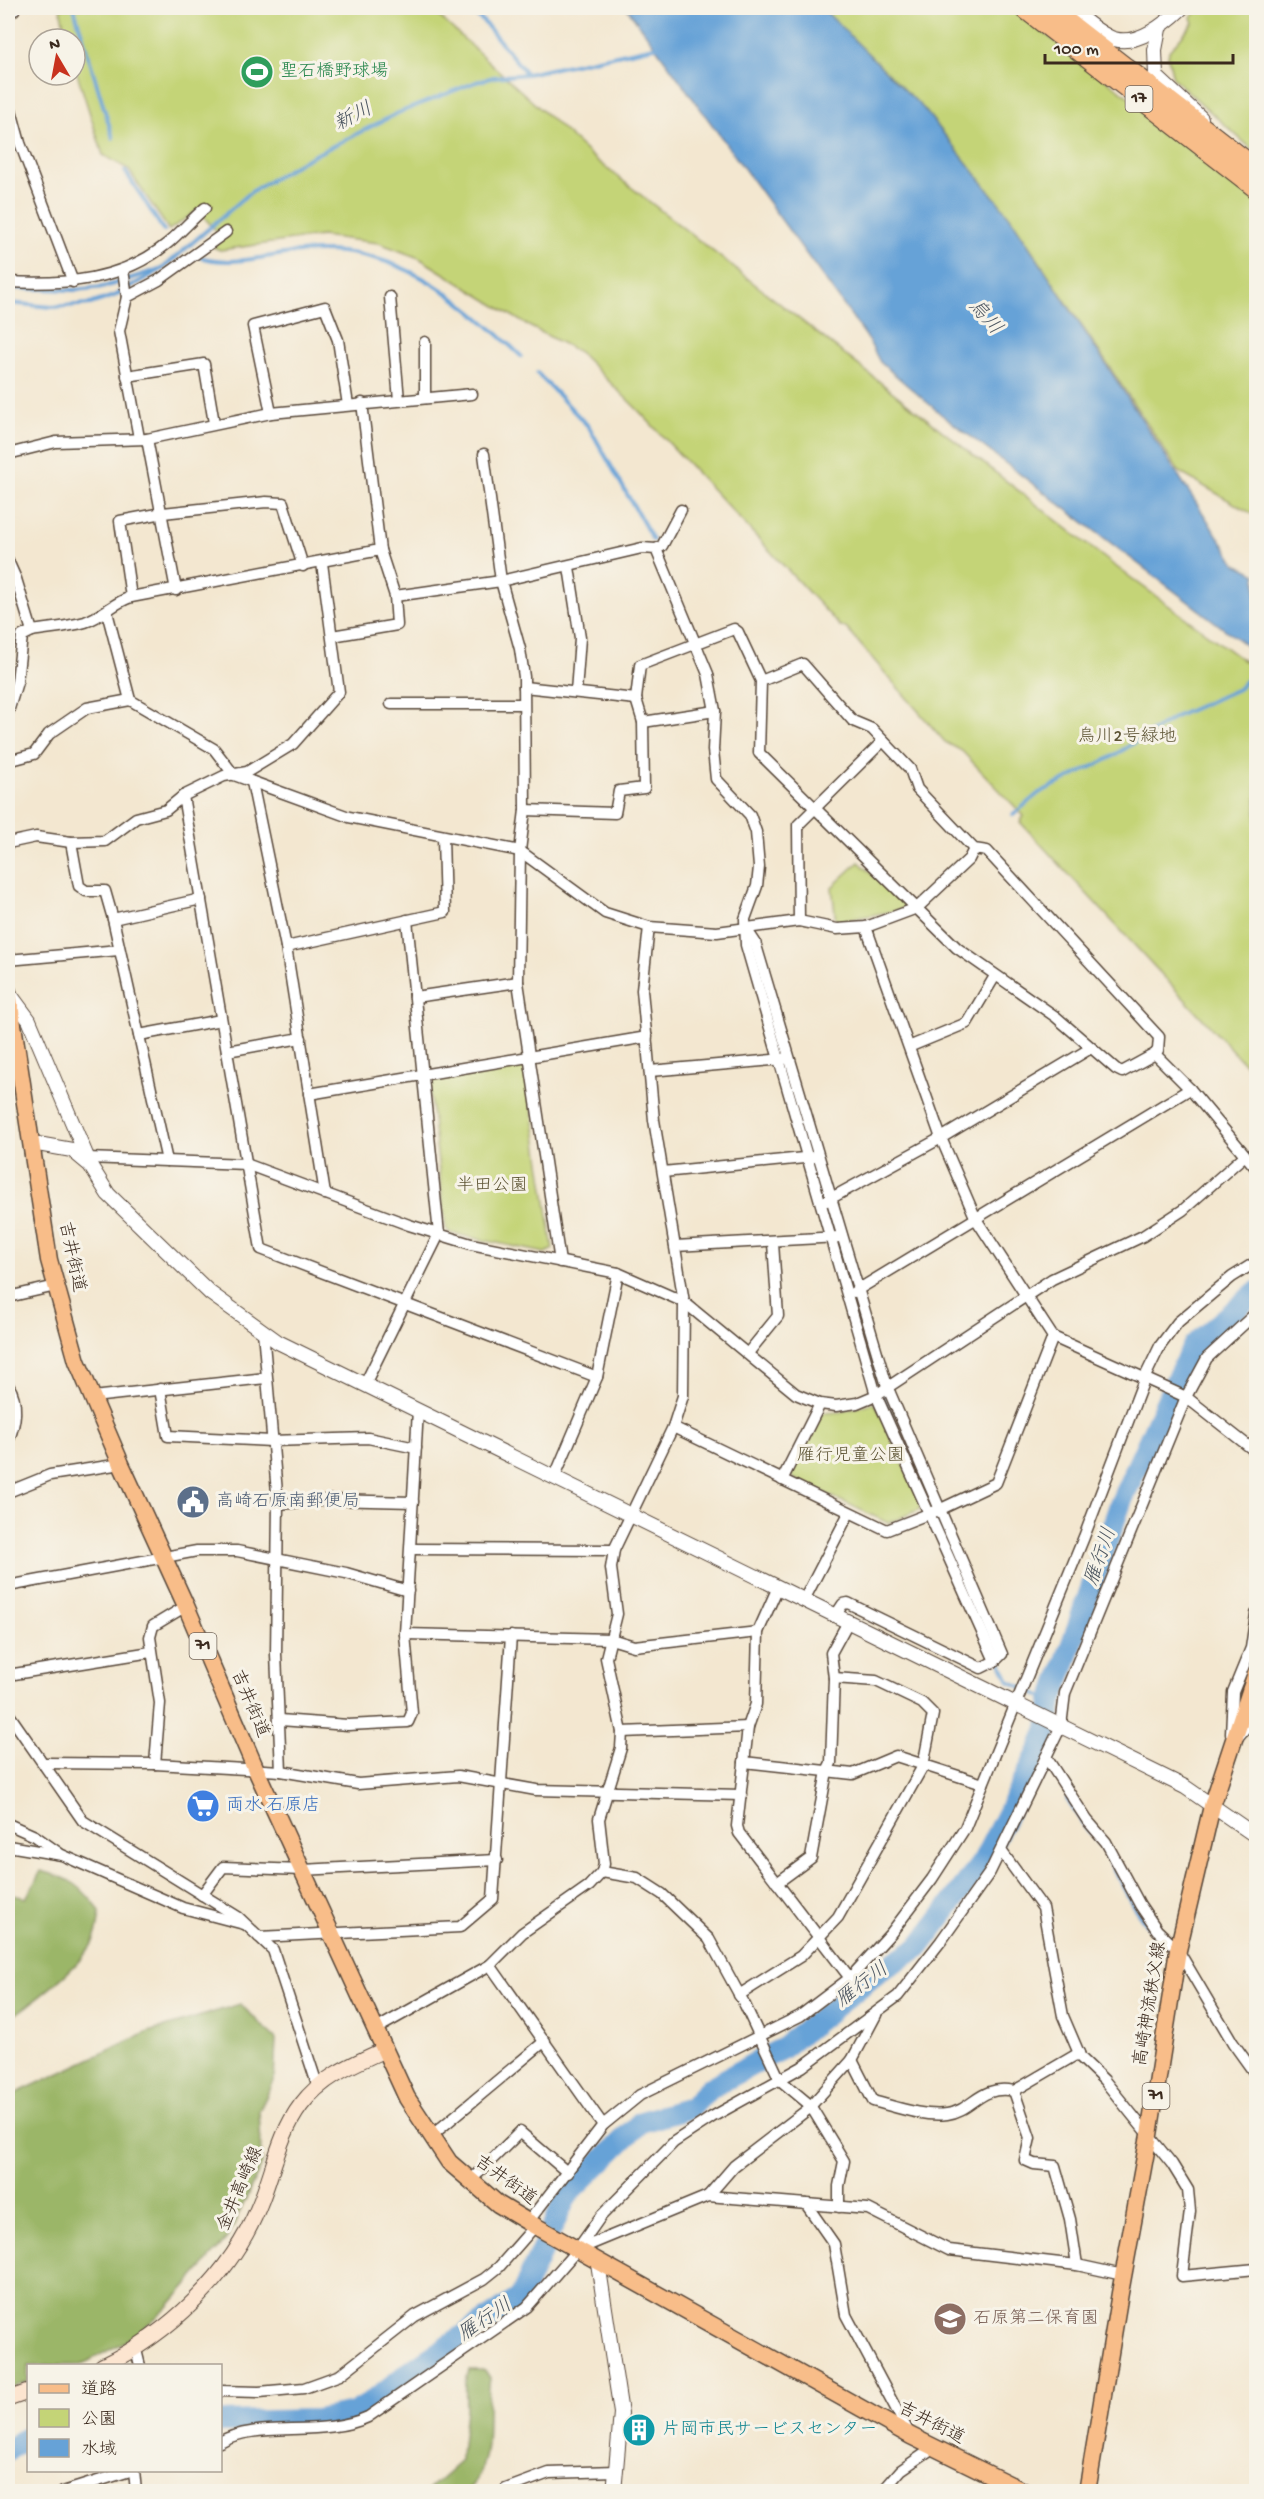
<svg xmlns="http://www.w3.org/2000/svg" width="1264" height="2499" font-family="'Gochi Hand','Klee One',sans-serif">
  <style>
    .green { fill: #c4d477; stroke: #807f4a; stroke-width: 1.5 }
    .forest { fill: #9bb668; stroke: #6b7043; stroke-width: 1.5 }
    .water { fill: #66a2d7; stroke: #50667a; stroke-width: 1.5 }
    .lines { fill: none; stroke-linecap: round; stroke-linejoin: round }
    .stream { stroke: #66a2d7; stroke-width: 4 }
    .river { stroke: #66a2d7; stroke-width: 22 }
    .minor-casing { stroke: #574639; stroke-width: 13 }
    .tertiary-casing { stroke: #574639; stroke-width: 16 }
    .secondary-casing { stroke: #574639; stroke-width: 17 }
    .primary-casing { stroke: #574639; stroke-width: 19 }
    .trunk-casing { stroke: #574639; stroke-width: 20 }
    .minor { stroke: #fff; stroke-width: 10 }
    .tertiary { stroke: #fff; stroke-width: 14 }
    .secondary { stroke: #fce5d0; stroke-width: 15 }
    .primary { stroke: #f8bd89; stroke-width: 16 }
    .trunk { stroke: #f8bd89; stroke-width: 18 }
    .labels { text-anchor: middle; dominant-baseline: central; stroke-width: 6; stroke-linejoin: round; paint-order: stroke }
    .shield { fill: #f7f3e8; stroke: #73665b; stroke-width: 1.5 }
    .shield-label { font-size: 16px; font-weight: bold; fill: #3b2a1e }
    .leisure-label { font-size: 18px; fill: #27864d; stroke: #f7f3e8; text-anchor: start }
    .park-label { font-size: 18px; fill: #5d5434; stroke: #f7f3e8 }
    .street-label { font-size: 18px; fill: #3b2a1e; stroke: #f7f3e8 }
    .service-label { font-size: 18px; fill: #4e5e75; stroke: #f7f3e8; text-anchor: start }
    .shop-label { font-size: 18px; fill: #366cbe; stroke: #f7f3e8; text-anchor: start }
    .education-label { font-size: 18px; fill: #785e54; stroke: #f7f3e8; text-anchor: start }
    .culture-label { font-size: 18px; fill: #0d838f; stroke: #f7f3e8; text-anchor: start }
    .water-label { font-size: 20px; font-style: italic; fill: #4a545f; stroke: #f7f3e8 }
  </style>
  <rect width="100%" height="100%" fill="#f7f3e8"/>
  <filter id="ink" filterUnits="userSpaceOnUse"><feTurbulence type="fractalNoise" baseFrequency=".0167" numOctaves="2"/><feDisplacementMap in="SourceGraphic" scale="12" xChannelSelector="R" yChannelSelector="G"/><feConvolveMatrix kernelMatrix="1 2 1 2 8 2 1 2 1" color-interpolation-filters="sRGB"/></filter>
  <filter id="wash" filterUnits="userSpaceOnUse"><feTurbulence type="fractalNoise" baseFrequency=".008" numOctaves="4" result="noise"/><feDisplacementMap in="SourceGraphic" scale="24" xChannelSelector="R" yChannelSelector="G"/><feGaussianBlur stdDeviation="1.35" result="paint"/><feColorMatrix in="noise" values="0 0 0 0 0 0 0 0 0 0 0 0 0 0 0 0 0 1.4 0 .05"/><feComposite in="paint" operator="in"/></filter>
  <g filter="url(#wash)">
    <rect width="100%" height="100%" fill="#f3e7d0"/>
    <g class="green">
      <path d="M60 8H430L595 159 1111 563 1256 670V1076L1020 822 1024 816 962 751 945 742 846 628 840 626 638 410 579 352 527 325 419 258 379 243 321 236 220 250 213 247 222 238 198 210 169 230 128 169 103 155 75 67V39H67Z"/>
      <path d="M822 8H1011L1256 193V516L1179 472 1010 217 924 109Z"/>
      <path d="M1201 8H1256V153L1173 78 1168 57 1169 51 1193 23 1191 17Z"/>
      <path d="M859 862 905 904 903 909 836 922 832 887Z"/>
      <path d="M521 1065 526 1068 553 1249 545 1253 450 1233 446 1229 429 1086 435 1080Z"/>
      <path d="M872 1403 876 1405 921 1504 919 1510 888 1523 793 1478 791 1472 822 1413 841 1412Z"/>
    </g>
    <g class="forest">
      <path d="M41 1871C73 1879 80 1885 100 1911 99 1922 97 1937 90 1947 74 1971 32 2004 8 2019V1894L26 1898Z"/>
      <path d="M240 2004 276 2039 274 2081 259 2111 262 2164 227 2239 166 2309 132 2338 81 2365 28 2366V2382L8 2389V2097L146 2033Z"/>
      <path d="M469 2370H485L490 2378C484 2416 497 2462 467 2491H427L461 2461C461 2443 465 2425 466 2408 466 2394 464 2384 469 2370Z"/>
    </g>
    <path class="water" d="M627 8H822L924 109 1010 217 1236 564 1256 574V653L942 415 880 362 866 336Z"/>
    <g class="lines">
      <g class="stream">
        <path d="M74 8 113 138"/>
        <path d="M466 8 483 21 527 74"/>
        <path d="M125 171 164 231"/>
        <path d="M200 257C231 267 268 255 300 252 395 243 457 295 521 356"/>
        <path d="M8 288 74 290 104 287 157 270"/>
        <path d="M8 303 52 307 90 304 114 296 162 269 251 192 301 162 398 113 476 82 494 77 527 74 659 46"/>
        <path d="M537 373 589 427 653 540"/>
        <path d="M1013 815 1039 793 1110 758 1177 716 1238 689 1256 670"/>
        <path d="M838 1239 885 1400 961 1572"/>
        <path d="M999 1658 1009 1681 1052 1701"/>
        <path d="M1067 1799 1088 1831 1101 1845 1134 1907 1157 1939"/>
        <path d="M1251 2080 1256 2091"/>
      </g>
      <g class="river">
        <path d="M220 2422 316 2420 354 2413 369 2404 409 2372 520 2298 567 2195 641 2122 690 2108 710 2088 781 2049 880 1971 919 1947 983 1861 1041 1747 1048 1728 1052 1701 1121 1502 1177 1378 1194 1345 1256 1292"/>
        <path d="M8 2450 28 2437"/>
      </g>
    </g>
  </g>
  <g filter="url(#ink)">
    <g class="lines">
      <defs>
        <g id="minor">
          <path d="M8 15 14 10 13 8"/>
          <path d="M8 99 20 143 73 282"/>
          <path d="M123 270 127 297"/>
          <path d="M8 282C65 285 122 281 168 243 181 232 192 219 205 208"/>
          <path d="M390 297 399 400"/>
          <path d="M127 376 204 364 214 423"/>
          <path d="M425 398V342"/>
          <path d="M362 403 380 550 395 596 501 581 642 548 656 549 708 674 715 711 713 750 716 779 750 815 756 832 759 867 757 886 745 919 746 945 876 1395 995 1661"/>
          <path d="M271 413 253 326 325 307 338 340 348 405"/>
          <path d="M139 438 119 331 127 297 159 280 226 232"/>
          <path d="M147 439 176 590"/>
          <path d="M8 454 56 442 147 439 271 413 472 394"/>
          <path d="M484 454 501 581 520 649 524 677 525 810 520 851 518 982 560 1262"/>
          <path d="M656 549 662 546 681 510"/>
          <path d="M8 561 16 579 32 631 22 636 17 682 8 712"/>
          <path d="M569 567 580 638 576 692"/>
          <path d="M131 597 120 521 163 513 266 502 283 503 303 566"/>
          <path d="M107 612 130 700 214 749 234 775 349 817 520 851 605 913 649 927 717 932 799 921 837 929 866 927 917 908 969 859 974 849"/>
          <path d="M32 631C49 628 68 627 85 622 103 616 113 603 131 597L380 550"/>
          <path d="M332 636 397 625 395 596"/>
          <path d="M524 687 636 699 640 665 734 629 738 632 761 681 759 753 957 948 1056 1017 1116 1069 1122 1072 1155 1054 1158 1050 1159 1037 987 851 974 849 917 789 910 769 872 729 853 721 803 664 761 681"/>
          <path d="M391 704H523"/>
          <path d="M643 722 715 711"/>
          <path d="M8 761 34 754 49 734 87 708 130 700"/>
          <path d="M252 782 286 947 325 1194"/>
          <path d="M183 796 261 1249 597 1377"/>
          <path d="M525 810 615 813 619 791 644 788 643 722 636 699"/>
          <path d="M71 842 79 886 86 891H105L113 919"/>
          <path d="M8 843 36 837 71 842 105 841 136 818 166 810 183 796 224 776 247 772 293 744 339 692 322 563"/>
          <path d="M799 921 798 825 883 741"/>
          <path d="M866 927 941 1138 976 1219 1053 1337 1186 1397 1256 1452"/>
          <path d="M747 930 755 942 887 1386 1002 1654 995 1661 981 1668 848 1603 843 1604 835 1616"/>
          <path d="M286 947 445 912 443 836"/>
          <path d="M8 960 119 950"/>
          <path d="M415 997 518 982"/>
          <path d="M139 1035 221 1020"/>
          <path d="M911 1046 967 1023 995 976"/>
          <path d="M227 1051 301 1038"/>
          <path d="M1155 1054 1190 1089 1256 1168"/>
          <path d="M650 1071 784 1059"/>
          <path d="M309 1094 647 1037"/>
          <path d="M87 1158 246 1164 409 1225 471 1244 618 1273 684 1302 796 1394 820 1404 836 1406 857 1403 876 1395 1052 1279 1143 1236 1183 1210 1244 1156"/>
          <path d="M167 1161 113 919 201 899"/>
          <path d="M663 1172 814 1157"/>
          <path d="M826 1201 941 1138 1091 1048"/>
          <path d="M675 1246 839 1237"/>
          <path d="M854 1292 1190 1089"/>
          <path d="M8 1297 56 1286"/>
          <path d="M263 1331 278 1504 276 1654 281 1771"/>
          <path d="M748 1353 778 1316 773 1243"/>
          <path d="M365 1384 439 1234 407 920"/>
          <path d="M8 1385C19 1402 16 1423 8 1441"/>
          <path d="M160 1389 168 1436 271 1441 368 1438 416 1448"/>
          <path d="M93 1397 266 1378"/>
          <path d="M673 1427 887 1530 941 1509 996 1483 1053 1337"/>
          <path d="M555 1476 597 1377 618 1273"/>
          <path d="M782 1480 820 1404"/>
          <path d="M8 1492 50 1475 121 1464"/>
          <path d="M278 1504 329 1500 413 1502"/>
          <path d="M411 1549 614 1550"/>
          <path d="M8 1586 197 1551H237L346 1573 408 1591"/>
          <path d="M778 1587 758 1632 756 1704 748 1727 737 1826 739 1833 850 1978"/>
          <path d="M804 1600 849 1513"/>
          <path d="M405 1634 611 1639 634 1646 758 1632"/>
          <path d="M8 1675 151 1652"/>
          <path d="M834 1678 831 1653 848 1622"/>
          <path d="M8 1713 83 1821 238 1917 273 1950 318 2087"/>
          <path d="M280 1720 348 1725 408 1722 412 1713 405 1634 418 1410"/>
          <path d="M622 1732 748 1727"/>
          <path d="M1231 1734 1233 1692 1251 1648 1256 1614"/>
          <path d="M1238 1737 1256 1715"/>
          <path d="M1046 1757 1087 1820 1106 1842 1140 1905 1157 1930 1178 1950 1233 2043 1256 2075"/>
          <path d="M744 1762 853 1774 896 1756 983 1784"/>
          <path d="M44 1763 155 1764 281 1771 358 1784 458 1776 536 1790 741 1795"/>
          <path d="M155 1764 160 1703 150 1637 153 1626 186 1606"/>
          <path d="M8 1824 35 1836 59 1853"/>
          <path d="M8 1846 62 1855 183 1908 244 1924"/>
          <path d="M1002 1852 1043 1908 1063 2016 1081 2058 1104 2080 1172 2164 1188 2190 1190 2211 1182 2276 1256 2269"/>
          <path d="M602 1872 604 1864 599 1819 621 1748 622 1732 606 1658 617 1614 611 1568 614 1550 673 1427 683 1396 684 1302 654 1120 642 990 649 927"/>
          <path d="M202 1895 223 1867 302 1870 497 1860"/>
          <path d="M259 1937 460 1927 493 1899 511 1636"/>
          <path d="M490 1965 603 2125"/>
          <path d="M739 1995 801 1956 838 1917 923 1766 933 1714 922 1703 876 1681 834 1678 831 1763 827 1771 811 1858 777 1883"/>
          <path d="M376 2029 490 1965 522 1933 589 1886 602 1872 637 1878 662 1894 709 1939 745 2005 780 2080 810 2105 844 2161 839 2186V2207"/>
          <path d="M852 2060 873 2101C896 2107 923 2117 947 2114 973 2111 979 2084 1014 2091L1079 2053"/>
          <path d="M1014 2091 1030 2138 1025 2160 1034 2164 1055 2166 1070 2219 1077 2265"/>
          <path d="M430 2137 545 2041"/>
          <path d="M469 2182 520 2132 568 2173"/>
          <path d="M708 2196 734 2166 807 2110 852 2060 876 2015"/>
          <path d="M806 2204 834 2244 846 2315 909 2433"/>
          <path d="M528 2222 603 2125 640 2095 800 2016 850 1978 891 1933 932 1879 965 1828 1084 1537 1145 1377 1160 1346 1178 1322 1232 1277 1256 1262"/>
          <path d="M577 2250 708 2196 868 2209 949 2250 1077 2265 1123 2275"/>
          <path d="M135 2346 140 2366"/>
          <path d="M220 2391 259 2392 304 2388 340 2375 415 2316 484 2279 499 2267 535 2226"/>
          <path d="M220 2442C256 2420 323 2438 368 2417L527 2307 577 2250 601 2216 674 2142 712 2117 802 2067 898 1996 941 1941 990 1872 1061 1726 1065 1693 1186 1397 1207 1358 1256 1313"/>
          <path d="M134 2470 136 2492"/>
          <path d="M63 2492 133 2470"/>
          <path d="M506 2492V2489L549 2473 616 2471"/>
          <path d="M882 2492 901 2470 933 2448"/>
        </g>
        <g id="tertiary">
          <path d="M1069 8C1081 17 1093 29 1107 36 1133 51 1165 24 1182 8"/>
          <path d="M1159 29 1155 50 1156 76 1201 118"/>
          <path d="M9 993 29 1020 89 1162"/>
          <path d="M32 1143 72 1150 90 1165 108 1194 210 1293 278 1342 1185 1787 1256 1836"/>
          <path d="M598 2263 621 2413 614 2492"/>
        </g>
        <g id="secondary">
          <path d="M102 2366C168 2335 232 2274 259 2206 273 2173 279 2134 301 2105 322 2077 353 2064 384 2050"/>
          <path d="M8 2399 28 2392"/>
        </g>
        <g id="primary">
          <path d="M8 992 49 1260 77 1361 121 1464 186 1606 257 1772 407 2098 449 2162 498 2204 528 2222 911 2436 1025 2492"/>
          <path d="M1087 2492 1120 2293 1149 2135 1178 1950 1212 1806 1256 1673"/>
        </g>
        <g id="trunk">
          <path d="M1023 8 1256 189"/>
          <path d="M1050 8 1256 168"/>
        </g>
      </defs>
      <use href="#minor" class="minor-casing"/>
      <use href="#tertiary" class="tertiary-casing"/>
      <use href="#secondary" class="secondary-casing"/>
      <use href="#primary" class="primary-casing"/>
      <use href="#trunk" class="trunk-casing"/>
      <use href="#minor" class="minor"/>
      <use href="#tertiary" class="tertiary"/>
      <use href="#secondary" class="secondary"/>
      <use href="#primary" class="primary"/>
      <use href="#trunk" class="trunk"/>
    </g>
  </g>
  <defs>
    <symbol id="stadium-disc" viewBox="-11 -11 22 22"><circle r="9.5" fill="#2e9e5b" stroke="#f7f3e8"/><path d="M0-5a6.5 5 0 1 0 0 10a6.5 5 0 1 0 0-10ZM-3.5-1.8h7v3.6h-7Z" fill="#fff"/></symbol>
    <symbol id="civic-disc" viewBox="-11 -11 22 22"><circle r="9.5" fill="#5c6f8a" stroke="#f7f3e8"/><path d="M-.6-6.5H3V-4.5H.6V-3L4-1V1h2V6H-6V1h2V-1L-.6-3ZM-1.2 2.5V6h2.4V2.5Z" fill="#fff"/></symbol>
    <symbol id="supermarket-disc" viewBox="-11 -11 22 22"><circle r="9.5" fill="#3f7fe0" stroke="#f7f3e8"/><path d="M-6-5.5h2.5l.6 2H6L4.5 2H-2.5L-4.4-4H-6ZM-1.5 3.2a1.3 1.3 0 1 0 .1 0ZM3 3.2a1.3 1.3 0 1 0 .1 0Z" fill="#fff"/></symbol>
    <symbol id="school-disc" viewBox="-11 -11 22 22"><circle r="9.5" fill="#8d6e63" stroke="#f7f3e8"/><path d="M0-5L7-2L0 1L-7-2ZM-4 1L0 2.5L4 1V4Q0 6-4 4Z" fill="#fff"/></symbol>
    <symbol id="building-disc" viewBox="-11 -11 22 22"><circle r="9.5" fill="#0f9aa8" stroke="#f7f3e8"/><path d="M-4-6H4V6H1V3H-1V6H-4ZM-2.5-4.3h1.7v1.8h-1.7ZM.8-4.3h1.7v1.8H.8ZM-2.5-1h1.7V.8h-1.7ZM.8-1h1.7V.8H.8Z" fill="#fff"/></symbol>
  </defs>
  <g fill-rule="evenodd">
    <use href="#stadium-disc" x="238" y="53" width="38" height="38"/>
    <use href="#civic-disc" x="174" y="1483" width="38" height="38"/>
    <use href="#supermarket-disc" x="184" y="1787" width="38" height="38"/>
    <use href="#school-disc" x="931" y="2300" width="38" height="38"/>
    <use href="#building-disc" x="620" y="2411" width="38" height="38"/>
  </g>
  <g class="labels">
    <g class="shield">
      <rect x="1125.5" y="86" width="27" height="26" rx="4.5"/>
      <rect x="189.5" y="1633" width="27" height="26" rx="4.5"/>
      <rect x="1142.5" y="2083" width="27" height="26" rx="4.5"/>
    </g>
    <g class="shield-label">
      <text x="1139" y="99">17</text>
      <text x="203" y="1646">71</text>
      <text x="1156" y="2096">71</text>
    </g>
    <g class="leisure-label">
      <text x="280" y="72">聖石橋野球場</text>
    </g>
    <g class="park-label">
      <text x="1127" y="737">烏川2号緑地</text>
      <text x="492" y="1186">半田公園</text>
      <text x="851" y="1456">雁行児童公園</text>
    </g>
    <g class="street-label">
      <text transform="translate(71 1257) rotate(78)">吉井街道</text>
      <text transform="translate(249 1704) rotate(67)">吉井街道</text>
      <text transform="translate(1151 2004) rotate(-81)">高崎神流秩父線</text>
      <text transform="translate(505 2181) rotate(36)">吉井街道</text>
      <text transform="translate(241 2189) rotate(-67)">金井高崎線</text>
      <text transform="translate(931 2424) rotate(27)">吉井街道</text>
    </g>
    <g class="service-label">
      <text x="216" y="1502">高崎石原南郵便局</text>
    </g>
    <g class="shop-label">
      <text x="226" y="1806">両水 石原店</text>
    </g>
    <g class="education-label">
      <text x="973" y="2319">石原第二保育園</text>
    </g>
    <g class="culture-label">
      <text x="662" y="2430">片岡市民サービスセンター</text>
    </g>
    <g class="water-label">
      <text transform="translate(354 118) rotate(-27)">新川</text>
      <text transform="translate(984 318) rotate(49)">烏川</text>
      <text transform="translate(1102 1557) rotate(-71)">雁行川</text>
      <text transform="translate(863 1986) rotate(-37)">雁行川</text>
      <text transform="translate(486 2321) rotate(-34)">雁行川</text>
    </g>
  </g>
  <rect width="1264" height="2499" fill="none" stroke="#f7f3e8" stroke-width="30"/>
  <rect x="27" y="2364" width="195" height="108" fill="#f7f3e8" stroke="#aca397" stroke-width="1.5"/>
  <rect x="39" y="2384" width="30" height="9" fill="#f8bd89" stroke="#aca397" stroke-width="1.5"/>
  <text x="81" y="2394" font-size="18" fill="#3b2a1e">道路</text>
  <rect x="39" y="2409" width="30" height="18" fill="#c4d477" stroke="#aca397" stroke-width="1.5"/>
  <text x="81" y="2424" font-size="18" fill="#3b2a1e">公園</text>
  <rect x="39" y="2439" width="30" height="18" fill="#66a2d7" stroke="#aca397" stroke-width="1.5"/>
  <text x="81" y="2454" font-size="18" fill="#3b2a1e">水域</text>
  <g transform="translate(57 57) rotate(350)"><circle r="28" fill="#f7f3e8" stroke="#aca397" stroke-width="1.5"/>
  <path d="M0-4.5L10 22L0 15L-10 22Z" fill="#c8321e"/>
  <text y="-9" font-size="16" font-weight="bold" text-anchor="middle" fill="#3b2a1e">N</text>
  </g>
  <path d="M1045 54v9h188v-9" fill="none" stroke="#3b2a1e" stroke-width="3"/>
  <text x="1054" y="54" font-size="18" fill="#3b2a1e" stroke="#f7f3e8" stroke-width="4.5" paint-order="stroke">100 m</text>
</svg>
